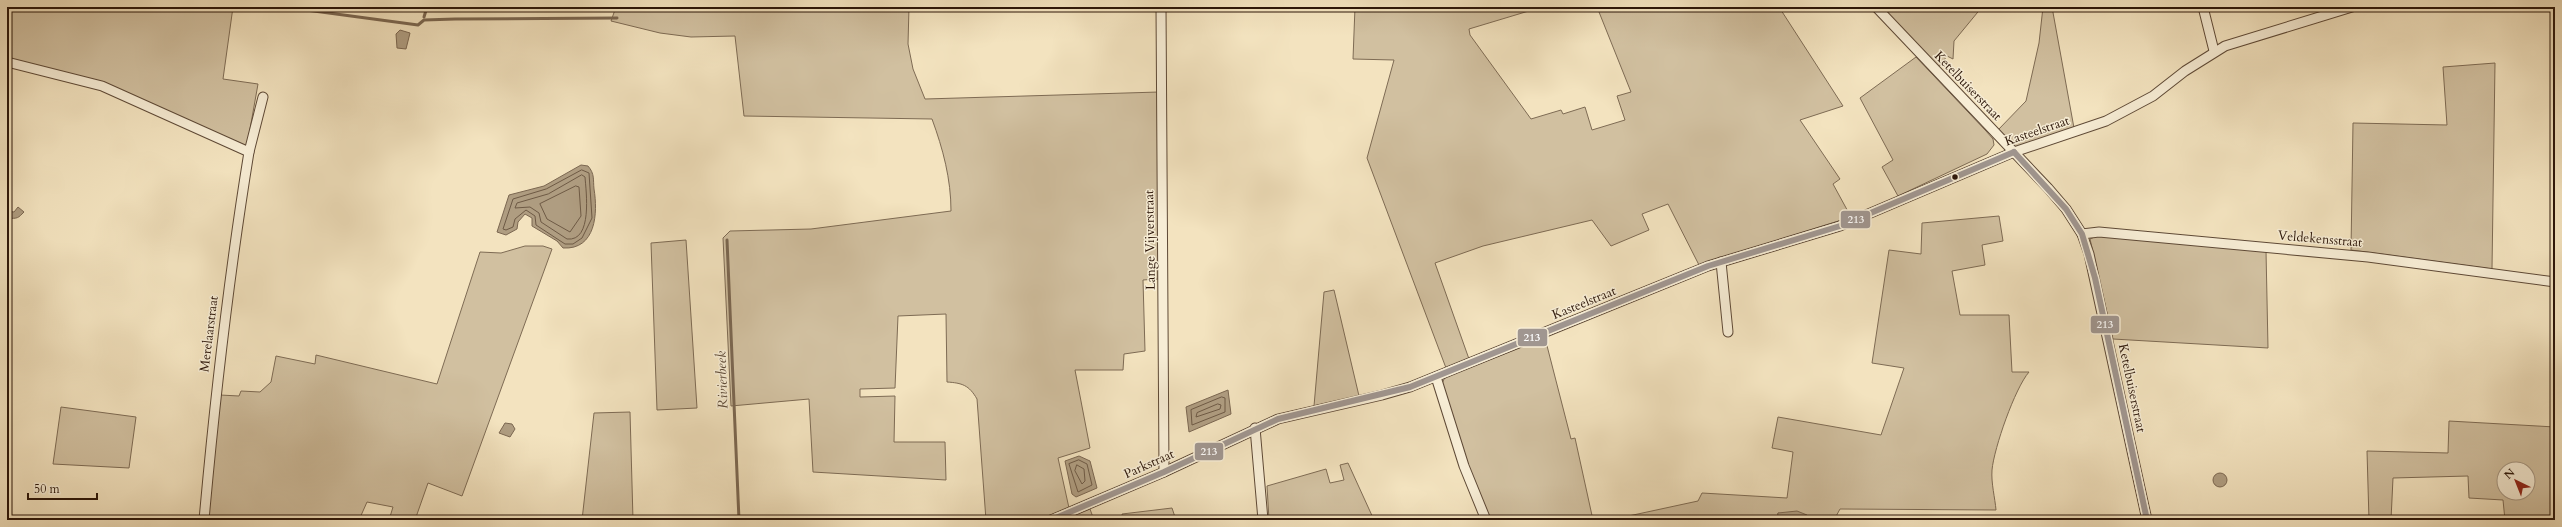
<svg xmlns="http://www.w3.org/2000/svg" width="2562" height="527" font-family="Cardo,serif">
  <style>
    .green { fill: #d1c0a0; stroke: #7e6b54; fill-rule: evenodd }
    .water { fill: #af9d81; stroke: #7b6751 }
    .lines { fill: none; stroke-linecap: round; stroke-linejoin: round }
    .shore { stroke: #6e5a45; stroke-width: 1 }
    .stream { stroke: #7b6751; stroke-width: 3 }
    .street-casing { stroke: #5e4936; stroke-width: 11 }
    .street { stroke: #f7edd5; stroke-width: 9 }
    .bus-1-casing { stroke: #f7edd5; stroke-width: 9 }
    .bus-1 { stroke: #a09690; stroke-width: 6 }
    .bus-dot { fill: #2c1609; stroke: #f7edd5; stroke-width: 1.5 }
    .labels { text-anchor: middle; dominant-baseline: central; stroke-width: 3; stroke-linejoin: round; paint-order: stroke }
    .street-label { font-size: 13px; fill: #2c1609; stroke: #f7edd5 }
    .water-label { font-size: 14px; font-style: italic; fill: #604c39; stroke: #f7edd5 }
    .line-badge { stroke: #f7edd5; stroke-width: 1.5 }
    .badge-label { font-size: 11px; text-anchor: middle; font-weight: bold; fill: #fff }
  </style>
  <rect width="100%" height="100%" fill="#f3e3bf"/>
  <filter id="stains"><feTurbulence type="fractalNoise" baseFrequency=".005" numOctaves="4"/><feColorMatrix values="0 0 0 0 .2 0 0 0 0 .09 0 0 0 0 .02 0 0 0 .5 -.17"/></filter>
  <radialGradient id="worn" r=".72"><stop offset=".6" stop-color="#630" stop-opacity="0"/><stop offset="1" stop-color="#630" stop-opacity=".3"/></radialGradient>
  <g class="green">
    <path d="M7 7H233L223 79 258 84 247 146 96 80 7 59Z"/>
    <path d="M616 7H909L908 44 913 69 925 99 1159 92 1158 279 1143 280 1145 351 1124 354 1123 370H1075L1090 448 1058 458 1069 508 1037 520H986L977 399C969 385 962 383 947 382L946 314 898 316 895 388 860 389V397L895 396 894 442H945L946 480 813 472 809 399 731 406 723 238 730 231 811 229 951 211C951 179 943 149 932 119L744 116 735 36 691 37 660 33 611 21Z"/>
    <path d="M1355 7H1542L1469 29 1470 35 1531 119 1561 110 1563 114 1585 107 1592 130 1625 120 1617 96 1631 92 1597 7H1779L1843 106 1800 120 1840 179 1833 184 1851 217 1699 265 1668 204 1642 214 1649 230 1611 246 1592 220 1483 246 1435 263 1469 359 1446 368 1367 158 1394 60 1353 59Z"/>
    <path d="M1882 7H1982L1954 41 1953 59 1947 56 1938 68Z"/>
    <path d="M2043 7H2052L2074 128 2015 148 1998 130 2026 101 2039 43Z"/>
    <path d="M1916 57 1986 131 1993 139 1994 145 1987 154 1898 196 1882 167 1893 160 1860 98Z"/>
    <path d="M2495 63 2492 269 2351 250 2353 123 2447 125 2443 67Z"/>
    <path d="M1999 216 2003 241 1982 245 1985 265 1952 271 1960 315H2009L2012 372H2029C2015 388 1994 448 1992 470 1991 483 1995 498 1996 510L1840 509 1834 520H1810L1778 513 1777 520H1610L1698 501 1702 493 1787 498 1793 452 1772 448 1778 417 1881 435 1904 368 1872 363 1889 250 1921 254 1922 223Z"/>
    <path d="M2097 236 2266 250 2268 348 2113 339 2090 239Z"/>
    <path d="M686 240 697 408 657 410 651 243Z"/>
    <path d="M525 246H543L552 249 462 496 428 483 415 520H389L393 507 367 502 359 520H208L220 395 239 396 241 391 260 392 271 382 276 356 315 364 316 355 437 384 480 252 501 253Z"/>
    <path d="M1334 290 1359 396 1314 406 1324 292Z"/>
    <path d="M1545 338 1571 439 1575 438 1593 520H1490L1469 471 1442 384 1444 379 1448 376Z"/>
    <path d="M61 407 136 417 129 468 53 464Z"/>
    <path d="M630 412 633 520H582L594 413Z"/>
    <path d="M2449 421 2555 427V520H2505L2503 500 2469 498 2468 476 2393 478 2391 520H2369L2367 451 2448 453ZM2504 469H2528V493H2504Z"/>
    <path d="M1348 463 1374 520H1269L1267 486 1326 469 1330 483 1344 480 1340 465Z"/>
    <path d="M1172 508 1176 520H1123L1122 514Z"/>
    <path d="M1090 509 1094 520H1063Z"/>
  </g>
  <g class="water">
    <path d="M400 30 410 33 406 49 397 48 396 34Z"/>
    <path d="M581 165 588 166C595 174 593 180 594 189 598 213 596 250 563 248L557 241 532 226V218L525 214 518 222 517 229 506 235 497 232 509 195 544 186Z"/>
    <path d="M18 207 24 212C18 218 18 219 7 218V211L14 212Z"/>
    <path d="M1228 390 1231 414 1189 432 1186 407Z"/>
    <path d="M505 423 512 424 515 429 510 437 499 433Z"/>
    <path d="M1079 456 1090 461 1097 488 1076 497 1072 494 1065 461Z"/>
    <circle cx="2220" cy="480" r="7"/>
    <path d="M1797 511 1807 515 1810 520H1777L1778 513Z"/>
  </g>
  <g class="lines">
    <g class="shore">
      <path d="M582 170 589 173 592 218 582 238 573 244H565L536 225 535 216 526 210 515 219 513 227 506 230 503 229 513 199 546 189Z"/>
      <path d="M582 175 585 177C586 191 593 242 567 239L541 222 539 213 530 207 515 208 517 203 548 194Z"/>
      <path d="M576 186 579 187 581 216 570 232 547 219 540 204Z"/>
      <path d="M1222 397 1225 398V412L1192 425 1191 410Z"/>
      <path d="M1218 404 1221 405 1220 409 1196 417 1197 413Z"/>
      <path d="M1079 460 1087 464 1092 485 1078 492 1069 464Z"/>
      <path d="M1077 465 1084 469 1085 481 1082 484 1075 471Z"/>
    </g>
    <g class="stream">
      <path d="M284 7 418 25 424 20 455 19 617 18"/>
      <path d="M424 17 427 7"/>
      <path d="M727 240 739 520"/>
    </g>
    <defs>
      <g id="street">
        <path d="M1161 7 1164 472"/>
        <path d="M1876 7 2048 188 2066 209 2082 234 2089 254 2147 520"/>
        <path d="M2203 7 2214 51"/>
        <path d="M7 62 102 86 249 152C229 275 215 397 204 520"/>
        <path d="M249 152 263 97"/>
        <path d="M2082 234 2099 232 2368 257 2555 282"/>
        <path d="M1721 262 1728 332"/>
        <path d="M1436 377 1464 466 1486 520"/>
        <path d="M1255 428 1263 520"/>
        <path d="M1051 520 1164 472 1278 419 1382 395 1410 387 1708 266 1840 226 2014 152 2106 121 2153 96 2185 71 2225 46 2352 7"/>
      </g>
    </defs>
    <use href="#street" class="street-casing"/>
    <use href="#street" class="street"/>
    <defs>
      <g id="bus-1">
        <path d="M2014 152 2066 209 2082 234 2095 278 2147 520"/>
        <path d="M1051 520 1164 472 1278 419 1410 387 1708 266 1840 226 2014 152"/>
      </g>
    </defs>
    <use href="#bus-1" class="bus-1-casing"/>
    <use href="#bus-1" class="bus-1"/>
  </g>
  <circle class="bus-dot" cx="1955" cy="177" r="3.5"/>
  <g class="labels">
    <g class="street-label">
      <text transform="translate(1968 86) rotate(46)">Ketelbuiserstraat</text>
      <text transform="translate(2037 131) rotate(-19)">Kasteelstraat</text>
      <text transform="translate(2320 239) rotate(5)">Veldekensstraat</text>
      <text transform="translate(1150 240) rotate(-91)">Lange Vijverstraat</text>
      <text transform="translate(1584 303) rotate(-22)">Kasteelstraat</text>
      <text transform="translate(209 334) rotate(-83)">Merelaarstraat</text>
      <text transform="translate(2132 388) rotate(78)">Ketelbuiserstraat</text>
      <text transform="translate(1149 464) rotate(-24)">Parkstraat</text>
    </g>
    <g class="water-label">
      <text transform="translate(722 380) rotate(-92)">Rivierbeek</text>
    </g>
  </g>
  <g class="line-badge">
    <rect x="1840" y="210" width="31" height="19" rx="4" fill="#a09690"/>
    <rect x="2090" y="315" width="30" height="19" rx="4" fill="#a09690"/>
    <rect x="1517" y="328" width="31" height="19" rx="4" fill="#a09690"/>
    <rect x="1194" y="442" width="30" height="19" rx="4" fill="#a09690"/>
  </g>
  <g class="badge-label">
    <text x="1856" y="223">213</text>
    <text x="2105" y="328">213</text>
    <text x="1532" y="341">213</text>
    <text x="1209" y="455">213</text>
  </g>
  <rect width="2562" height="527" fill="none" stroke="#f3e3bf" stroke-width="24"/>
  <rect x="8" y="8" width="2546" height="511" fill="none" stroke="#2c1609" stroke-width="2"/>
  <rect x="12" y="12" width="2538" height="503" fill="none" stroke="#2c1609"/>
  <g transform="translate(2516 481) rotate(317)"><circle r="19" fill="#f7edd5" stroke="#a69783"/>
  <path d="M0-3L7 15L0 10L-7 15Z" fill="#8f2418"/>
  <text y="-6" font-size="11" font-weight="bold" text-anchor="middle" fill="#2c1609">N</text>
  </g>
  <path d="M28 493v6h69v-6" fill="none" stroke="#2c1609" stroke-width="2"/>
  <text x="34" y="493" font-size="12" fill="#2c1609" stroke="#f7edd5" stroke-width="3" paint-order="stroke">50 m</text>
  <rect width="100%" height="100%" filter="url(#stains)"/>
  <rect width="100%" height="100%" fill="url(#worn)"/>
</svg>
